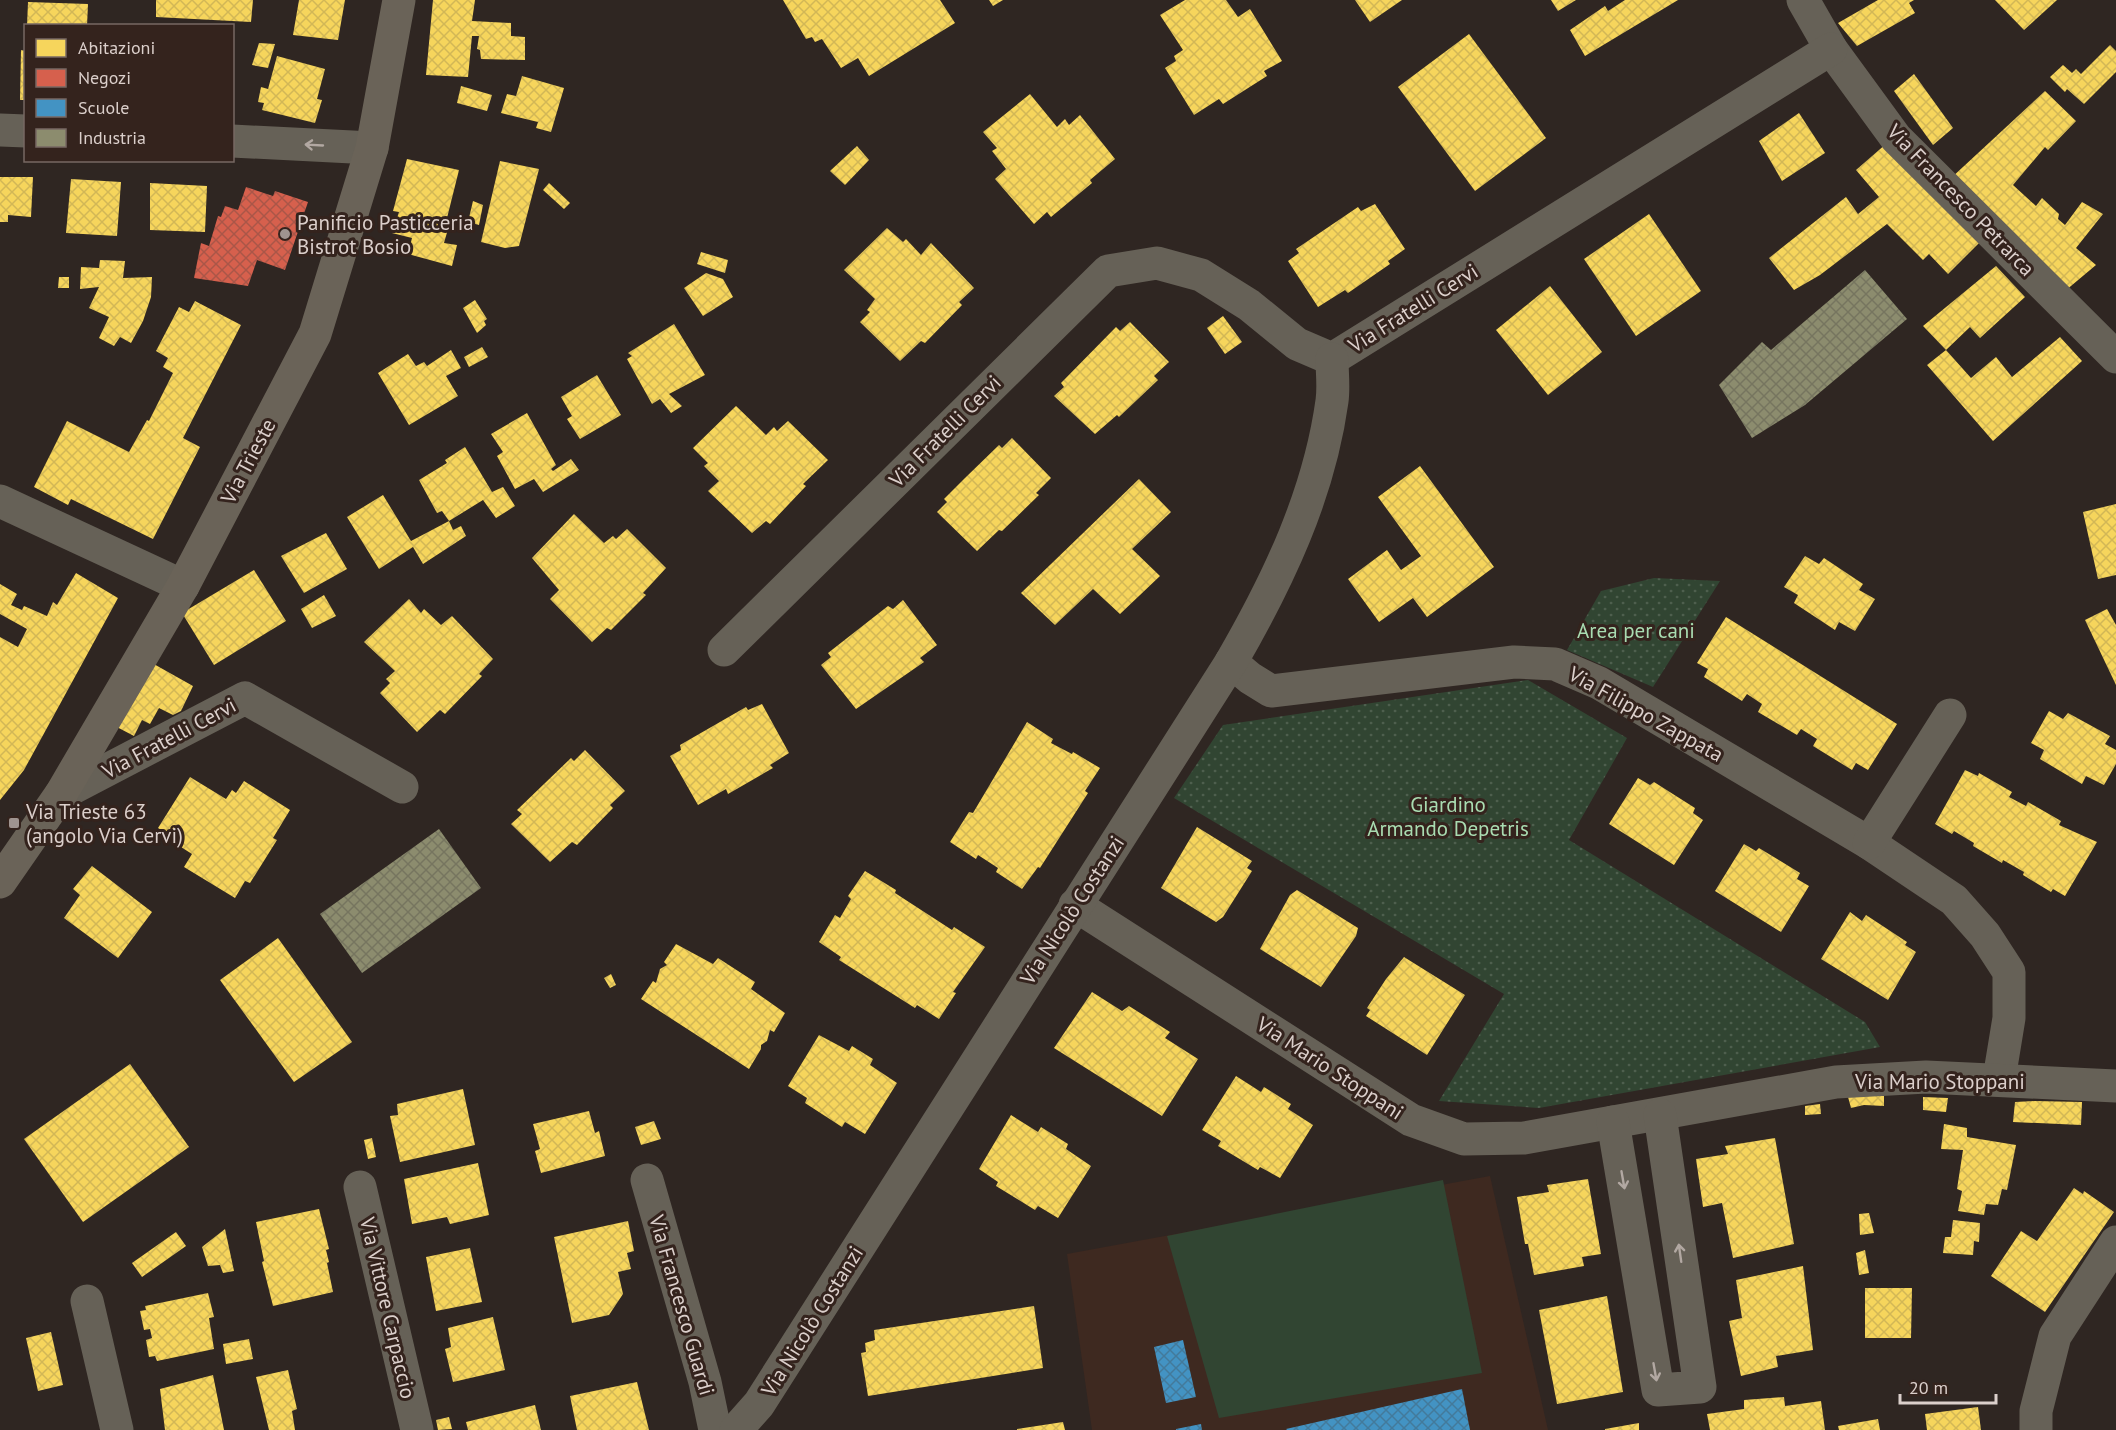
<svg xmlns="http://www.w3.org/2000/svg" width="2116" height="1430" font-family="'PT Sans',sans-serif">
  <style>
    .built { fill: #3e2920 }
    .grass { fill: url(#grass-dots) }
    .pitch { fill: #314532 }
    .homes { fill: url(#homes-cross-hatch) }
    .shops { fill: url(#shops-cross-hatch) }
    .schools { fill: url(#schools-cross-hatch) }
    .industry { fill: url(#industry-cross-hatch) }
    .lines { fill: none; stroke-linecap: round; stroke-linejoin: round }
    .street { stroke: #666157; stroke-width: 33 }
    .secondary { stroke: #6a6358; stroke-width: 33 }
    .oneway { stroke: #b2a8a2 }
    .poi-dot { fill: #9f9490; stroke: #34231d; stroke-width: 2 }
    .labels { text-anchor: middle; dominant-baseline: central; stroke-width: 6; stroke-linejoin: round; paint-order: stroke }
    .street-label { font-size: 21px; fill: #dbcfcb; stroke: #34231d }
    .poi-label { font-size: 21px; fill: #dbcfcb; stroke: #34231d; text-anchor: start }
    .park-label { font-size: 21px; fill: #a9dcb1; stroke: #34231d }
  </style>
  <defs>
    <pattern id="grass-dots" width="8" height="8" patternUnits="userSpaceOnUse" patternTransform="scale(1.5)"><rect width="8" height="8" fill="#314532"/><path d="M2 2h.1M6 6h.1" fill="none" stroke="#4e5f4e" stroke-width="1.8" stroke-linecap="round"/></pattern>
    <pattern id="homes-cross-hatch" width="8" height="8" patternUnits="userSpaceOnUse" patternTransform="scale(1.5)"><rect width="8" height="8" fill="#f6d55c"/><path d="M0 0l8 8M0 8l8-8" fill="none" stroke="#d2b756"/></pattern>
    <pattern id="shops-cross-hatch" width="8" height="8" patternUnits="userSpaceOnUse" patternTransform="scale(1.5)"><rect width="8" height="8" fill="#d6604d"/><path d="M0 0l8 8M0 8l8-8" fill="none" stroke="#aa5648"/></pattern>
    <pattern id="schools-cross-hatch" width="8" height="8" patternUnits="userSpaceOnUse" patternTransform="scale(1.5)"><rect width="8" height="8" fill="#4393c3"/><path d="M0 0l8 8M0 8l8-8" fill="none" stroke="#437a9b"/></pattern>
    <pattern id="industry-cross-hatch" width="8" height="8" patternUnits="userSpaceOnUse" patternTransform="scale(1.5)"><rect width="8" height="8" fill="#8c8c6e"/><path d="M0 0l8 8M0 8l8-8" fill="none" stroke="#76755f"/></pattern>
  </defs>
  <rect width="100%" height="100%" fill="#2f2622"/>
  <path class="built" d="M1490 1176 1548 1430H1092L1067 1254Z"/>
  <g class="grass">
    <path d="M1654 578 1720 581 1653 687 1567 650 1601 591Z"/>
    <path d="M1528 680 1627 738 1569 840 1865 1022 1880 1047 1539 1108 1439 1101 1504 994 1174 798 1223 725Z"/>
  </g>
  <path class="pitch" d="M1443 1180 1482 1373 1219 1418 1167 1236Z"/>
  <g class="homes">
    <path d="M156 0H253L251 22 156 17Z"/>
    <path d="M299 0H345L338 40 293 35Z"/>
    <path d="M433 0H475L472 21 511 23V36L525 37V60L481 59 480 50 477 49 479 36H472L468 77 426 75Z"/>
    <path d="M783 0H940L955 23 869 76 858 58 841 68 822 39 815 42 812 37 806 39Z"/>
    <path d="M989 0H1003L993 6Z"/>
    <path d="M1185 0H1226L1238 17 1250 9 1282 61 1264 71 1267 76 1223 104 1219 99 1194 115 1165 68 1176 61 1174 56 1183 50 1160 15Z"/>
    <path d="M1355 0H1402L1370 22Z"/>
    <path d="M1551 0H1576L1558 11Z"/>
    <path d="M1625 0H1678L1585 56 1570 30 1605 6 1608 11Z"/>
    <path d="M1878 0H1914L1909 3 1915 13 1857 46 1838 23Z"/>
    <path d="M1995 0H2057L2024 30Z"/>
    <path d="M28 2 88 4 87 26H27Z"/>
    <path d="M1469 34 1546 138 1475 191 1398 87Z"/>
    <path d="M259 43 275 44 268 68 252 65Z"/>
    <path d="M2110 45 2116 51V72L2084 104 2067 89 2065 92 2050 77 2063 65 2072 73 2076 69 2081 74Z"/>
    <path d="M21 50 26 51V100H20Z"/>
    <path d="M277 56 325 69 317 99 322 100 315 123 262 110 264 103 258 102 261 87 268 89Z"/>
    <path d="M1914 74 1953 128 1933 145 1894 91Z"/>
    <path d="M522 76 564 88 551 132 536 128 538 122 501 113 507 94 516 96Z"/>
    <path d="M461 86 492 95 487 111 457 103Z"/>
    <path d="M2045 91 2076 121 2048 150 2045 147 2013 185 2036 206 2042 198 2059 214 2058 219 2065 225 2082 202 2103 214 2076 248 2096 265 2065 291 1950 179Z"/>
    <path d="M1030 94 1057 127 1065 119 1069 125 1080 115 1115 159 1090 180 1092 183 1051 217 1047 212 1034 224 995 179 1006 169 992 151 997 148 983 132Z"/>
    <path d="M1799 113 1825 153 1782 181 1759 141Z"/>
    <path d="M1887 143 1980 242 1948 274 1929 254 1923 260 1887 224 1820 275 1794 290 1769 258 1846 197 1858 214 1879 197 1856 170Z"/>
    <path d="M857 146 869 160 845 185 830 171Z"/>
    <path d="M407 159 459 170 446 222H450L444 243 457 245 452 266 408 254 412 238 392 233 399 212 393 211Z"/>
    <path d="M500 161 539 169 519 246 505 248 481 242Z"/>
    <path d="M0 177H33L31 217 8 215V222H0Z"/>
    <path d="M71 179 121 182 117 236 66 233Z"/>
    <path d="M150 183 207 186 205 232 150 230Z"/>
    <path d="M549 183 570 203 564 209 543 190Z"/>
    <path d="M473 201 483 205 479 225 468 222Z"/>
    <path d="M1375 204 1405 249 1388 261 1390 264 1348 293 1345 290 1318 307 1288 261 1299 253 1296 249 1358 207 1361 211Z"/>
    <path d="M1649 214 1701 291 1636 336 1584 259Z"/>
    <path d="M887 228 903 242 906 239 921 255 931 243 974 288 959 302 962 305 925 343 921 341 900 361 860 322 870 312 867 310 875 299 844 270Z"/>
    <path d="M701 252 728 260 725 273 697 264Z"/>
    <path d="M100 260 125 261 123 278 152 277 151 297 143 321 131 343 120 337 114 346 99 338 109 317 89 308 99 287 80 289 81 267 99 268Z"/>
    <path d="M1996 266 2025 297 1980 338 1970 327 1946 350 1923 326Z"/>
    <path d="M706 273 723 279 733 297 703 316 684 288Z"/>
    <path d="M59 277H69V288H58Z"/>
    <path d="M1550 286 1602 352 1548 395 1496 330Z"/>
    <path d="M475 300 487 319 484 321 486 325 477 333 463 308Z"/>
    <path d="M195 301 241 325 183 438 200 447 153 539 71 499 68 505 34 487 67 421 129 452 147 420 149 421 173 373 163 367 168 358 156 351 179 307 189 312Z"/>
    <path d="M1223 316 1242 342 1225 354 1207 328Z"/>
    <path d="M1130 322 1169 362 1154 376 1158 380 1119 417 1117 415 1095 434 1054 396 1064 387 1061 383 1116 327 1120 331Z"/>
    <path d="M674 324 705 375 669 394 682 406 671 413 660 399 652 404 627 359 632 356 628 353Z"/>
    <path d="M2060 337 2082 361 1993 441 1927 365 1946 350 1971 378 1996 357 2012 377Z"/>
    <path d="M482 347 488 357 469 367 464 357Z"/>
    <path d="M451 350 461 368 446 376 458 396 409 425 378 373 408 354 416 366 424 362 427 366Z"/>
    <path d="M597 375 621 415 580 439 567 419 572 416 561 397Z"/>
    <path d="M736 406 766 435 774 427 777 431 788 421 828 460 803 484 806 486 770 524 766 521 752 533 708 491 719 481 704 466 708 463 693 448Z"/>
    <path d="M527 413 556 465 551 469 553 471 571 459 579 470 543 492 534 479 515 489 497 456 503 452 491 434Z"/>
    <path d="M1012 438 1051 478 1036 493 1039 495 1002 531 999 530 977 551 937 512 947 502 944 499 965 478 999 445 1002 448Z"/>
    <path d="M465 447 492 492 503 487 515 506 496 518 483 500 449 521 442 511 437 513 419 480 447 463 445 460Z"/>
    <path d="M1420 466 1494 567 1427 617 1413 598 1379 622 1348 579 1387 550 1401 570 1421 556 1378 497Z"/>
    <path d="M1139 479 1171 512 1132 549 1160 576 1120 614 1093 589 1055 625 1021 593Z"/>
    <path d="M383 495 411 541 449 521 453 530 461 526 466 536 423 564 413 547 379 569 347 517Z"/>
    <path d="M2116 504V575L2098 579 2083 512Z"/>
    <path d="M574 514 604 543 613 536 616 539 627 529 666 568 643 593 646 595 611 630 607 628 592 642 550 599 559 590 532 558Z"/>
    <path d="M326 533 347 569 304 593 281 556Z"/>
    <path d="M1805 556 1819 564 1824 558 1863 584 1859 590 1875 599 1855 631 1839 622 1835 630 1794 603 1798 595 1784 587Z"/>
    <path d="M254 570 286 621 214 665 182 613Z"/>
    <path d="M76 573 118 598 24 770 0 800V637L18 647 27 629 0 614V584L17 594 11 605 22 610 24 606 47 616 53 602 57 605Z"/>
    <path d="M324 595 336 616 312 628 301 609Z"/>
    <path d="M409 599 421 613 424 609 441 625 452 616 493 659 479 674 482 676 445 714 440 710 417 732 380 693 390 683 386 679 395 671 364 642Z"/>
    <path d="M903 600 937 645 920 658 924 662 856 709 821 665 831 657 828 653 888 606 893 609Z"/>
    <path d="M2107 609 2116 625V685L2085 620Z"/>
    <path d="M1726 617 1897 724 1868 770 1856 763 1852 770 1813 746 1817 739 1801 729 1797 735 1758 712 1762 704 1747 694 1742 701 1704 677 1708 669 1697 663Z"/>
    <path d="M152 663 193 686 181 711 173 715 159 708 150 724 142 720 134 736 113 725Z"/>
    <path d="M762 704 789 753 770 765 773 768 728 794 726 789 698 805 670 756 681 750 680 745 746 707 748 710Z"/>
    <path d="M2049 711 2063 719 2068 713 2110 736 2105 744 2116 750V764L2104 785 2086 776 2082 784 2040 759 2044 750 2031 743Z"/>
    <path d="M1027 722 1053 739 1051 743 1072 754 1073 752 1100 768 1085 791 1088 793 1040 868 1038 867 1022 889 996 872 998 868 978 855 976 859 950 842 969 812 973 813Z"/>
    <path d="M585 750 625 791 610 805 613 808 577 845 572 842 550 862 511 824 522 814 517 810 571 758 574 761Z"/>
    <path d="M1965 770 1978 776 1979 773 2012 792 2009 797 2026 806 2028 802 2061 821 2059 825 2097 842 2065 896 2053 889 2051 892 2023 875 2024 872 2003 860 2002 863 1973 846 1974 843 1954 831 1952 834 1935 824Z"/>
    <path d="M190 777 226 799 232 790 236 793 244 781 290 810 273 838 277 840 250 883 245 881 235 898 184 867 192 854 173 842 175 839 158 828Z"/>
    <path d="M1638 778 1650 785 1654 782 1695 808 1693 813 1703 820 1674 865 1609 824Z"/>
    <path d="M1197 827 1252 861 1247 868 1252 871 1223 917 1216 922 1161 888Z"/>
    <path d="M1744 844 1756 851 1759 848 1800 873 1797 879 1809 886 1781 932 1715 891Z"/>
    <path d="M92 866 152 912 118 958 64 918 80 895 73 889Z"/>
    <path d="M865 871 896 890 895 893 952 930 954 927 985 947 953 992 956 993 939 1019 917 1005 915 1008 839 960 841 957 819 942 835 915 840 918 851 899 848 896Z"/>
    <path d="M1297 890 1358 928 1356 936 1321 987 1260 949 1290 895Z"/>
    <path d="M1850 912 1862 921 1866 915 1907 942 1905 945 1916 952 1888 1000 1821 959Z"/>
    <path d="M278 938 352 1042 294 1082 220 980Z"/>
    <path d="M676 944 713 964 718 958 755 982 751 989 785 1013 774 1032 770 1030 767 1041 761 1045V1049L749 1069 641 999 653 981 656 983 660 969 667 965 664 962Z"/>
    <path d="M1404 957 1465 995 1427 1055 1366 1016 1370 1010 1367 1008 1386 979Z"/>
    <path d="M611 974 616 985 610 988 604 978Z"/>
    <path d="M1092 992 1122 1011 1129 1006 1170 1032 1165 1038 1198 1059 1162 1116 1054 1048Z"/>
    <path d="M819 1035 849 1051 852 1046 873 1059 870 1065 897 1083 865 1134 845 1122 842 1127 805 1103 807 1098 788 1086Z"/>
    <path d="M130 1064 189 1147 83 1222 24 1139Z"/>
    <path d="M1236 1076 1261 1092 1264 1087 1291 1104 1288 1109 1313 1125 1280 1178 1260 1167 1258 1170 1218 1146 1221 1141 1202 1130Z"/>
    <path d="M463 1089 475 1145 400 1162 390 1116 398 1115 397 1104Z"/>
    <path d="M1861 1096H1884V1106L1864 1105 1851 1108 1848 1097Z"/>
    <path d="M1923 1097 1948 1098 1946 1112 1923 1110Z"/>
    <path d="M2035 1101 2082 1102 2081 1125 2013 1122 2015 1102Z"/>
    <path d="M1820 1104 1821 1114 1805 1115V1106Z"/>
    <path d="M589 1111 595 1133 599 1131 605 1156 541 1173 535 1151 540 1149 533 1124Z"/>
    <path d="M1011 1115 1038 1132 1041 1127 1068 1144 1066 1149 1091 1166 1058 1218 1038 1206 1035 1210 996 1186 998 1182 979 1169Z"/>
    <path d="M654 1121 661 1139 641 1145 635 1127Z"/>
    <path d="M1944 1124 1967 1128V1137L2016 1145 2007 1190 2002 1189 1998 1205 1986 1204 1984 1215 1958 1211 1962 1191 1957 1189 1963 1150 1941 1149Z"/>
    <path d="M372 1138 376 1157 368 1159 364 1140Z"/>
    <path d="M1775 1138 1794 1244 1733 1258 1722 1203 1703 1207 1696 1159 1728 1154 1725 1146Z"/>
    <path d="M478 1163 489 1215 450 1224 447 1217 412 1224 404 1179Z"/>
    <path d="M1588 1179 1601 1254 1582 1257 1584 1266 1534 1275 1528 1244H1525L1517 1197 1549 1192 1547 1185Z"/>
    <path d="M2074 1188 2083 1194 2084 1191 2114 1212 2045 1312 1991 1276 2021 1231 2037 1241Z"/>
    <path d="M319 1209 329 1249 326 1250 329 1262 327 1263 333 1292 273 1306 262 1262 264 1261 256 1222Z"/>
    <path d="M1869 1213 1874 1233 1860 1235 1859 1214Z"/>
    <path d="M1953 1220 1980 1223 1979 1242 1974 1241 1973 1255 1943 1253 1945 1237H1951Z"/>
    <path d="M628 1221 634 1251 627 1253 631 1269 618 1272 623 1294 609 1315 572 1323 554 1237Z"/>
    <path d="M225 1229 234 1271 223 1273 220 1265 208 1266 202 1247Z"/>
    <path d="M176 1232 186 1246 142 1277 132 1263Z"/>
    <path d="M470 1248 482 1302 436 1311 426 1257Z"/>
    <path d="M1865 1250 1869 1273 1859 1275 1856 1253Z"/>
    <path d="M1803 1266 1813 1350 1776 1356 1778 1367 1741 1376 1729 1321 1742 1318 1736 1280Z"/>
    <path d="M1865 1288H1912L1911 1338H1865Z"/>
    <path d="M208 1293 214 1317 209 1318 214 1349 157 1361 155 1356 149 1357 146 1340 152 1338 150 1329 144 1330 140 1311 146 1310 145 1306Z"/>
    <path d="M1607 1296 1623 1392 1557 1404 1539 1310Z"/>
    <path d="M1034 1306 1043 1368 868 1396 861 1353 866 1352 865 1343 875 1340 874 1330Z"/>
    <path d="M493 1317 505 1370 453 1382 445 1349 451 1347 448 1328Z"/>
    <path d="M51 1332 63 1385 38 1391 26 1338Z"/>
    <path d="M249 1339 253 1359 226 1364 223 1344Z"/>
    <path d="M288 1370 297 1409 292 1411 295 1430H269L256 1377Z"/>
    <path d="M213 1375 224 1430H165L160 1389Z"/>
    <path d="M637 1382 649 1430H577L570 1396Z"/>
    <path d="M1784 1397 1785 1406 1821 1401 1825 1430H1710L1707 1414 1744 1409V1400Z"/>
    <path d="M535 1405 541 1430H468L466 1422Z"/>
    <path d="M1978 1407 1981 1430H1927L1925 1414Z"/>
    <path d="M449 1417 452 1429 438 1430 436 1420Z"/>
    <path d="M1878 1419 1880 1430H1839L1838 1426Z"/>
    <path d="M1063 1422 1065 1430H1017V1429Z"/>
    <path d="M1639 1423V1430H1605V1429Z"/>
  </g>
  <path class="shops" d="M246 187 273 196 275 191 308 202 285 270 257 260 248 286 194 278 201 243 209 246 218 216 221 217 225 206 238 210Z"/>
  <g class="schools">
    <path d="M1183 1340 1196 1397 1166 1403 1154 1347Z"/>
    <path d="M1462 1389 1470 1430H1287L1286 1429Z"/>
    <path d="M1201 1424 1202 1430H1176V1429Z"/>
  </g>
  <g class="industry">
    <path d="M1865 270 1907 319 1805 405 1752 438 1719 385 1762 342 1771 350Z"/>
    <path d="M439 829 481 888 362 973 320 914Z"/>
  </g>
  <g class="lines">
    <g class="street">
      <path d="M1803 0 1831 49 1896 138 2116 357"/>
      <path d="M0 130 26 131"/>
      <path d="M232 141 372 148"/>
      <path d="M0 501 183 586"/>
      <path d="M724 650 1108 271 1157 263 1201 275 1249 305 1297 344 1332 359 1831 49"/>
      <path d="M1231 662 1250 678 1271 691 1514 662 1555 664 1599 683 1869 843 1954 900 1985 935 2009 972V1018L1999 1079"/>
      <path d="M61 794 245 698 402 787"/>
      <path d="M1869 843 1950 715"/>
      <path d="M1075 905 1411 1120 1464 1139 1524 1138 1836 1082 1926 1077 2116 1086"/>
      <path d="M1613 1122 1658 1390 1700 1387 1660 1115"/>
      <path d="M647 1180 705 1382 715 1430"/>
      <path d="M360 1187 417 1430"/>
      <path d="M87 1301 117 1430"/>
      <path d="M736 1430 759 1404 1231 662C1278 581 1319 495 1332 401 1334 387 1332 372 1332 359"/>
      <path d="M2036 1430V1411L2055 1336 2116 1242"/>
    </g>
    <path class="secondary" d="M0 882 61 794 183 586 315 334 372 148 399 0"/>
  </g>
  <defs><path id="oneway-shaft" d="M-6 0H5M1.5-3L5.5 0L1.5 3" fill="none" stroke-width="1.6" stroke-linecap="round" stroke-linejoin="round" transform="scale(1.5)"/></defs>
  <g class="oneway">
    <use href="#oneway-shaft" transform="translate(314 145) rotate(-177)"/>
    <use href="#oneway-shaft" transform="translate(1623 1180) rotate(80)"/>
    <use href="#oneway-shaft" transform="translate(1680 1253) rotate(-98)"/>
    <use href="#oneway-shaft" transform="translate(1655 1372) rotate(80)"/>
  </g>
  <g class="poi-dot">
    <circle cx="285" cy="234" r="6"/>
    <rect x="8" y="817" width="12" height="12" rx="3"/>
  </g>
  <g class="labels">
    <g class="street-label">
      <text transform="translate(1961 200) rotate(46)">Via Francesco Petrarca</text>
      <text transform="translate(1413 308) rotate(-32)">Via Fratelli Cervi</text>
      <text transform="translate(945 431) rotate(-45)">Via Fratelli Cervi</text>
      <text transform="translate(248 461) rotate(-62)">Via Trieste</text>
      <text transform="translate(1646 714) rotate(29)">Via Filippo Zappata</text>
      <text transform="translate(169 738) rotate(-28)">Via Fratelli Cervi</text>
      <text transform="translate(1072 910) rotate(-57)">Via Nicolò Costanzi</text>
      <text transform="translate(1330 1068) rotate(33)">Via Mario Stoppani</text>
      <text x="1940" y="1081">Via Mario Stoppani</text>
      <text transform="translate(682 1305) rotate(74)">Via Francesco Guardi</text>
      <text transform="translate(388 1308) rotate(77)">Via Vittore Carpaccio</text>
      <text transform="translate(812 1321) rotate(-58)">Via Nicolò Costanzi</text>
    </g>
    <g class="poi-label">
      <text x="297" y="222">Panificio Pasticceria<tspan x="297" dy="24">Bistrot Bosio</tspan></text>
      <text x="26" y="811">Via Trieste 63<tspan x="26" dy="24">(angolo Via Cervi)</tspan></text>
    </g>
    <g class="park-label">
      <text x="1636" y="630">Area per cani</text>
      <text x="1448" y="804">Giardino<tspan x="1448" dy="24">Armando Depetris</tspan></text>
    </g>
  </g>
  <rect x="24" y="24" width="210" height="138" fill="#34231d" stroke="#776863" stroke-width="1.5"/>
  <rect x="36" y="39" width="30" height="18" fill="#f6d55c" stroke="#776863" stroke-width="1.5"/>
  <text x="78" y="54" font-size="18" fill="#dbcfcb">Abitazioni</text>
  <rect x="36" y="69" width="30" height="18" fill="#d6604d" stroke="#776863" stroke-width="1.5"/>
  <text x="78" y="84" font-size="18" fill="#dbcfcb">Negozi</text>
  <rect x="36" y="99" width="30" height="18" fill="#4393c3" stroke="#776863" stroke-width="1.5"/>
  <text x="78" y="114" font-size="18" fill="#dbcfcb">Scuole</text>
  <rect x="36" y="129" width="30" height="18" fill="#8c8c6e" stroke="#776863" stroke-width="1.5"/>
  <text x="78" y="144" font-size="18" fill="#dbcfcb">Industria</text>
  <path d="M1900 1394v9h96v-9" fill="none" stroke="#dbcfcb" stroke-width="3"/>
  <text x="1909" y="1394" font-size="18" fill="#dbcfcb" stroke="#34231d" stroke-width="4.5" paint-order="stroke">20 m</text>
</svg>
